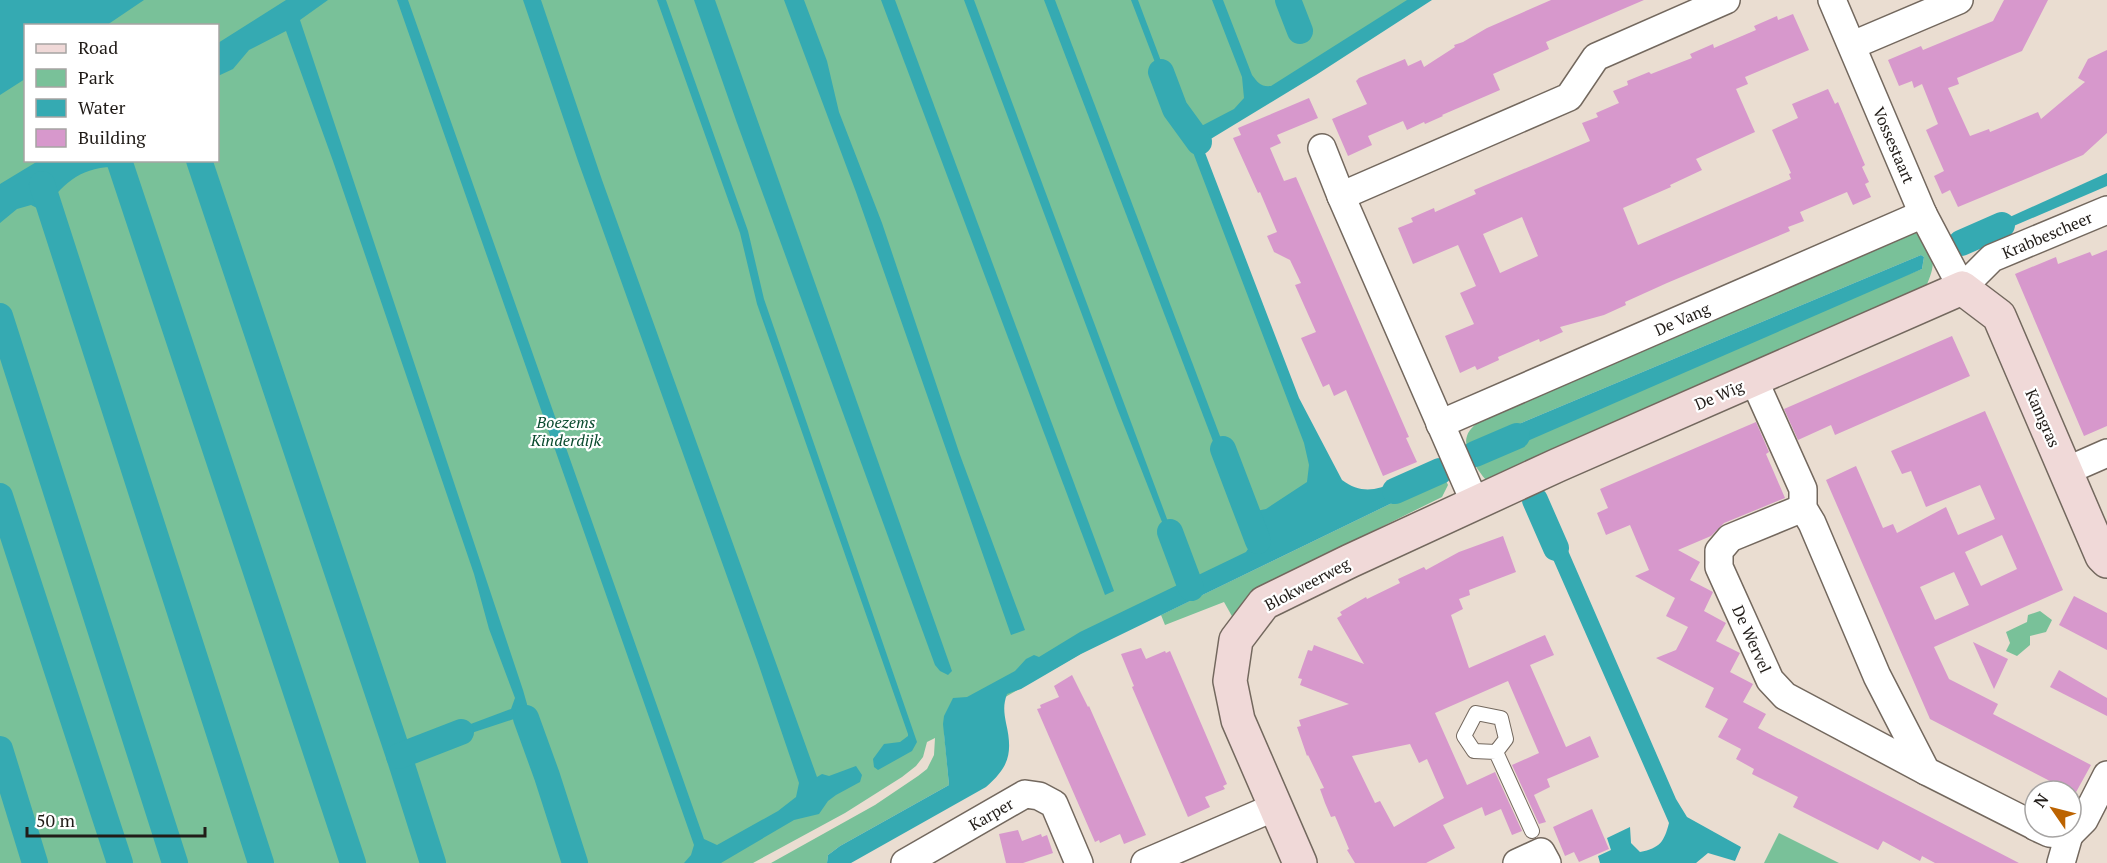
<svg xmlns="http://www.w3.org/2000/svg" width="2107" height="863" font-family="'PT Serif',serif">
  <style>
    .green { fill: #79c199; fill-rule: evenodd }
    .water { fill: #35aab2 }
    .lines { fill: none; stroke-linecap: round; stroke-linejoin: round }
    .canal { stroke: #35aab2; stroke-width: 26 }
    .building { fill: #d798cc; fill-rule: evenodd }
    .lane-casing { stroke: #73685e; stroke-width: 16 }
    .street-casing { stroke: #73685e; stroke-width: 30 }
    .secondary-casing { stroke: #73685e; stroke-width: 36 }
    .lane { stroke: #fff; stroke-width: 14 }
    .street { stroke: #fff; stroke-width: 27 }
    .secondary { stroke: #f0d9d8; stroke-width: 33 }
    .labels { text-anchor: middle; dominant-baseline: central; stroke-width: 4.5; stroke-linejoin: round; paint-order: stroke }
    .street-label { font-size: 16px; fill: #211c18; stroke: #fff }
    .park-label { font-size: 16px; font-style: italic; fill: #094a2e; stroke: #fff }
  </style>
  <rect width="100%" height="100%" fill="#eaddd1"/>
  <g class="green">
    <path d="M0 0H1412L1195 138 1341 516 1159 609 944 732 949 785 840 846 828 855 827 863H771L875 805 918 776 927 769 934 755 935 738 927 742 923 757 916 766 902 777 845 813 753 863H0ZM26 26H218V160H26Z"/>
    <path d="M1916 233C1938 260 1936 263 1923 294L1488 482C1479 473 1462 448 1467 436 1469 428 1480 421 1486 415L1899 235ZM1921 255 1924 257 1922 269 1488 437Z"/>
    <path d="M1440 468 1448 485 1442 497 1270 582 1233 618 1224 602 1165 625 1161 615 1425 487 1428 480 1427 475Z"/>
    <path d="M2040 611 2052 620 2046 632 2030 636V645L2017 656 2006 651 2010 643 2006 632 2027 622 2028 615Z"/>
    <path d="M1779 833 1839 863H1764Z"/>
  </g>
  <g class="water">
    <path d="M0 0H144L107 25 26 26 25 79 0 95Z"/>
    <path d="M286 0H328L300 20 523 690 540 750 530 749 520 717 429 747 428 740 511 709 515 698 489 629 474 574 333 161 286 31 249 50 233 69 218 76V43Z"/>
    <path d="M397 0H408L704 839 717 845 778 811 796 797 799 783 757 660 578 161 523 0H541L602 180 817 777 822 774 829 776 856 766 862 775 860 782 836 795 828 801 819 814 794 820 721 863H684L691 855 694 845Z"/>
    <path d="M657 0H666L748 231 764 299 917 742 912 751 878 770 874 767 873 759 884 744 900 742 908 736V734L757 304 740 233Z"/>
    <path d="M694 0H715L952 671 948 675 940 671 935 665 737 123Z"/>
    <path d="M784 0H804L827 61 839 112 882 223 960 455 1025 630 1011 635 856 192Z"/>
    <path d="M881 0H895L1114 591 1105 595Z"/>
    <path d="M964 0H974L1183 562 1179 565 1117 408Z"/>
    <path d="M1044 0H1055L1237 481 1229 483Z"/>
    <path d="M1131 0H1138L1176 101 1171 104Z"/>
    <path d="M1212 0H1223L1252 75C1258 83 1261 87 1271 86L1407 0H1432L1316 75 1209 140 1204 150 1299 398 1342 480C1369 501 1393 482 1420 471H1424C1429 477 1428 480 1425 487L1081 654 1021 689 1007 694C1003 705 1004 712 1006 723 1013 753 1009 767 986 787L851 863H827L828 855 840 846 949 785 943 724 944 716 953 698 967 697 1015 671 1026 659 1034 655 1039 657 1080 632 1246 552 1248 549C1244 537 1238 522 1242 509L1256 511 1266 509 1307 482 1309 465 1304 443 1186 134 1234 109 1244 98 1242 77Z"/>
    <path d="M38 161V160L116 161 112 167C78 168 62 185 43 211L31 205 17 209 0 223V184Z"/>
    <path d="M2107 173V186L1974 243 1970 235Z"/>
    <path d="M1921 255 1924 257 1922 269 1491 457 1487 454 1484 443 1488 437Z"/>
    <path d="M1550 515 1553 516 1676 799 1687 817 1741 847 1735 861 1708 853 1696 863H1600L1598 856 1611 850 1607 838 1630 827 1631 843 1640 852C1660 848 1664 842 1669 823L1538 525V522Z"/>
    <path d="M536 766 546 767 553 774 586 863H570Z"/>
  </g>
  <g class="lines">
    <g class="canal">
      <path d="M1288 0 1300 31"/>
      <path d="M1161 72 1175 109 1199 142"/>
      <path d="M119 160 353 863"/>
      <path d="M199 160 399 756 433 863"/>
      <path d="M42 184 261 863"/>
      <path d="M1961 243 2002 225"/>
      <path d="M0 316 175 863"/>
      <path d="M1223 449 1258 541"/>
      <path d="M1475 454 1517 436"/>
      <path d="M1395 491 1440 471"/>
      <path d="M0 496 120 863"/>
      <path d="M1535 500 1556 548"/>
      <path d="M1170 532 1191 588"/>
      <path d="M526 718 547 776 575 863"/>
      <path d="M0 749 35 863"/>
      <path d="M399 756 461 732"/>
    </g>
  </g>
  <g class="building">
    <path d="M1551 0H1644L1546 42 1549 49 1493 74 1500 90 1442 115 1443 116 1425 124 1424 122 1407 130 1403 121 1368 136 1372 145 1348 156 1332 119 1367 104 1356 81 1359 78 1405 59 1408 66 1421 60 1424 67 1455 47 1454 45 1463 42 1487 28Z"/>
    <path d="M2004 0H2048L2022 51 1957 78 1959 84 1948 88 1970 136 1989 129 1990 132 2038 112 2041 119 2085 82 2078 78 2088 59 2107 50V133L2083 155 1958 207 1950 190 1942 194 1934 176 1944 171 1926 130 1938 124 1922 84 1914 88 1912 81 1899 86 1888 60 1921 46 1923 50 1993 21Z"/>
    <path d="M1793 14 1809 50 1745 77 1748 84 1736 89 1755 132 1696 159 1702 170 1670 185 1671 187 1623 208 1638 245 1791 179 1789 174 1791 173 1772 130 1798 118 1792 104 1828 89 1835 104 1838 102 1865 165 1862 167 1869 182 1865 184 1871 197 1853 205 1847 192 1800 212 1804 221 1788 227 1790 231 1667 283 1625 302 1626 305 1604 315 1560 327 1563 332 1540 342 1539 339 1498 357 1499 360 1477 370 1475 366 1460 373 1445 336 1474 324 1460 293 1476 286 1458 245 1413 264 1398 228 1413 222 1411 218 1434 208 1435 212 1476 194 1474 190 1590 141 1582 123 1598 117 1596 113 1619 103 1613 91 1628 85 1627 81 1649 72 1651 74 1692 58 1690 54 1713 44 1714 48 1756 30 1754 26 1777 16 1778 20ZM1522 217 1538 256 1500 273 1483 234Z"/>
    <path d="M1309 98 1318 118 1277 135 1281 143 1270 148 1284 181 1296 177 1409 437 1406 438 1417 462 1383 476 1346 390 1334 396 1329 384 1323 387 1301 338 1316 332 1295 285 1301 283 1290 260 1274 252 1267 236 1277 232 1260 192 1258 193 1233 138 1241 135 1238 128Z"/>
    <path d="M2107 250V426L2084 436 2015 274 2056 257 2058 264 2090 252 2092 256Z"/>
    <path d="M1952 336 1970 376 1835 435 1831 425 1798 440 1784 409Z"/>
    <path d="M1985 411 2063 590 1934 647 1949 679 1998 704 1993 714 2091 765 2075 794 1930 719 1826 480 1856 466 1883 528 1893 524 1897 533 1946 507 1958 535 1995 519 1980 485 1926 507 1911 471 1902 474 1891 451ZM2002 535 2017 569 1981 586 1965 552ZM1954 572 1969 605 1935 620 1920 587Z"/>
    <path d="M1756 422 1769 452 1766 454 1785 498 1724 523 1711 536 1678 550 1700 562 1690 580 1713 592 1704 611 1726 623 1716 641 1740 653 1730 672 1753 684 1743 702 1766 714 1758 728 2019 863H1935L1922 856 1920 861 1883 841 1878 850 1793 807 1798 797 1752 774 1754 769 1736 759 1741 749 1718 737 1728 719 1705 707 1714 688 1656 658 1676 650 1688 627 1666 616 1675 598 1635 576 1649 570 1630 525 1606 535 1597 513 1608 508 1600 489Z"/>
    <path d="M1503 536 1516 572 1469 590 1470 595 1459 599 1463 609 1451 615 1469 668 1545 635 1554 655 1530 665 1566 747 1590 736 1599 757 1547 779 1550 787 1534 795 1546 822 1539 824 1512 765 1539 753 1508 681 1435 713 1467 785 1495 772 1522 831 1512 835 1501 809 1485 816 1482 807 1443 825 1455 848 1426 863H1355L1347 850 1349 849 1335 816 1331 817 1325 803 1320 789 1324 788 1308 755 1307 756 1297 727 1301 726 1299 720 1349 704 1300 685 1302 679 1298 678 1308 650 1312 651 1314 645 1364 664 1337 618 1342 615 1340 612 1366 597 1367 599 1400 583 1398 579 1424 567 1426 570 1459 552ZM1410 744 1419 763 1427 759 1444 798 1394 827 1380 801 1375 803 1352 756Z"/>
    <path d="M2074 596 2107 613V650L2059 625Z"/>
    <path d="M1973 642 2008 659 1994 689Z"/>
    <path d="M1141 648 1146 659 1165 651 1166 653 1170 651 1227 784 1223 786 1225 789 1205 797 1210 807 1188 817 1132 687 1134 686 1121 654Z"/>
    <path d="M2059 670 2107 698V716L2050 687Z"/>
    <path d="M1072 675 1088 707 1089 706 1146 835 1124 844 1120 834 1100 843 1099 840 1095 842 1037 709 1041 708 1040 705 1059 697 1054 686Z"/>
    <path d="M1592 809 1609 849 1579 862 1574 852 1565 856 1553 827Z"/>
    <path d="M1018 830 1022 841 1041 834 1042 837 1047 835 1053 853 1023 863H1006L999 834Z"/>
  </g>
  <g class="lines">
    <defs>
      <path id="lane" d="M1496 752 1474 751 1464 736 1476 713 1501 718 1506 739 1496 752 1532 831"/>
      <g id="street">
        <path d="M1832 0 1923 214 1962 288 1992 258 2107 210"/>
        <path d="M1853 45 1959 0"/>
        <path d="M1322 148 1341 196 1475 503"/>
        <path d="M1341 196 1569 97 1596 57 1726 0"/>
        <path d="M1754 380 1803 489V508L1812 523 1877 676 1926 771 2035 826"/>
        <path d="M1440 424 1923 214"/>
        <path d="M2066 471 2107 453"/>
        <path d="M1803 508 1730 538 1719 551V567L1770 680 1785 696 1926 771"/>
        <path d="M2036 827 2049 833 2069 835 2084 820 2107 775"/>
        <path d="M905 863 1025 794 1039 796 1054 804 1079 863"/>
        <path d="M1145 863 1275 807"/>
        <path d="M1517 863 1541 852 1547 863"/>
        <path d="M2061 863 2069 835"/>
      </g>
      <path id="secondary" d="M1300 863 1238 720 1230 681 1236 640 1264 603 1350 561 1558 465 1962 288 1999 316 2102 556 2107 561"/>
    </defs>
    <use href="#lane" class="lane-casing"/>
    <use href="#street" class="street-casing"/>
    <use href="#secondary" class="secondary-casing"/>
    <use href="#lane" class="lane"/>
    <use href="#street" class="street"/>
    <use href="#secondary" class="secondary"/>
  </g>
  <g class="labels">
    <g class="street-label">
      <text transform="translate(1894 145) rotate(67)">Vossestaart</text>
      <text transform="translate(2047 235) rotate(-23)">Krabbescheer</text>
      <text transform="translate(1682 319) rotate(-24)">De Vang</text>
      <text transform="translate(1719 395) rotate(-23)">De Wig</text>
      <text transform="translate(2043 418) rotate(66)">Kamgras</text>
      <text transform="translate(1307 584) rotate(-28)">Blokweerweg</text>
      <text transform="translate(1752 639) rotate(66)">De Wervel</text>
      <text transform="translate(991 814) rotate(-30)">Karper</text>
    </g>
    <g class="park-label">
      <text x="566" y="422">Boezems<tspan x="566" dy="18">Kinderdijk</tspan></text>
    </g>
  </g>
  <rect x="24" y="24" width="195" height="138" fill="#ffffff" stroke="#a6a4a3" stroke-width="1.5"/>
  <rect x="36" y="44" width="30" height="9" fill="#f0d9d8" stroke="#a6a4a3" stroke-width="1.5"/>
  <text x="78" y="54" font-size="18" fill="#211c18">Road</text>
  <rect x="36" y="69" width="30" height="18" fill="#79c199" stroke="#a6a4a3" stroke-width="1.5"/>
  <text x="78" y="84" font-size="18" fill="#211c18">Park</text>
  <rect x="36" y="99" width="30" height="18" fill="#35aab2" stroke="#a6a4a3" stroke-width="1.5"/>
  <text x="78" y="114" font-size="18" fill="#211c18">Water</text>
  <rect x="36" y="129" width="30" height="18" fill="#d798cc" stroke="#a6a4a3" stroke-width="1.5"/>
  <text x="78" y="144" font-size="18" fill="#211c18">Building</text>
  <g transform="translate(2053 809) rotate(305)"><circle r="28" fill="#ffffff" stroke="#a6a4a3" stroke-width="1.5"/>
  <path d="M0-4.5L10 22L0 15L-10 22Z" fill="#bc6300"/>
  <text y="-9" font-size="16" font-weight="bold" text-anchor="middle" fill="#211c18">N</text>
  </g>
  <path d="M27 827v9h178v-9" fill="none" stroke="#211c18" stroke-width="3"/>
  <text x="36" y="827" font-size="18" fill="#211c18" stroke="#ffffff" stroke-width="4.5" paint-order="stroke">50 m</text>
</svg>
